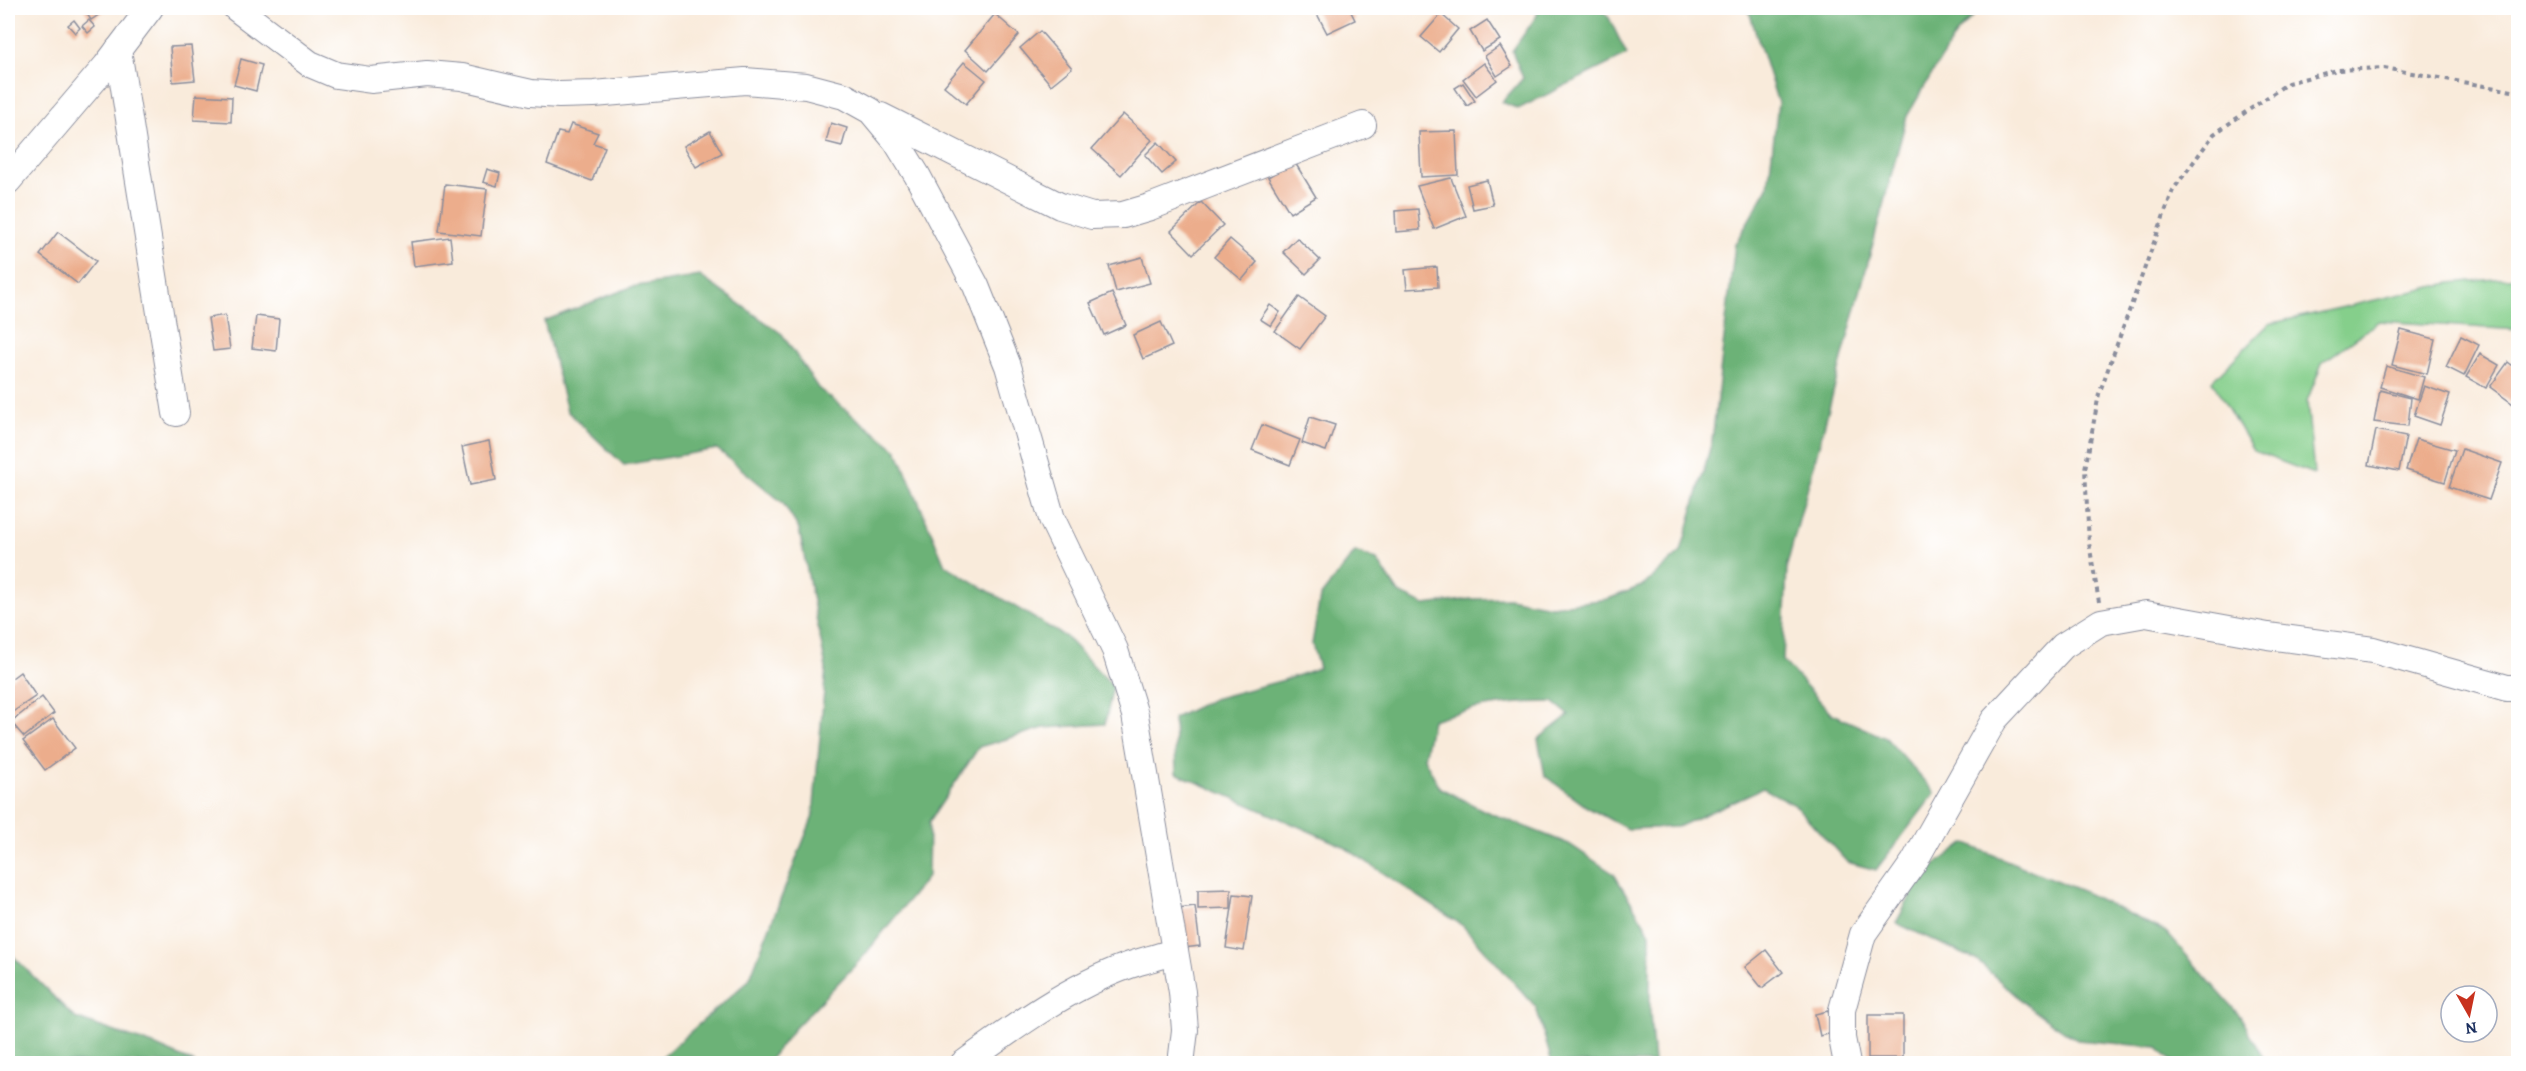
<svg xmlns="http://www.w3.org/2000/svg" width="2526" height="1071" font-family="Alegreya,serif">
  <style>
    .green { fill: #85cf8b; stroke: #507f74; stroke-width: 1.5 }
    .forest { fill: #6cb277; stroke: #44706a; stroke-width: 1.5 }
    .building { fill: #ecad8c }
    .lines { fill: none; stroke-linecap: round; stroke-linejoin: round }
    .minor-casing { stroke: #8a8d9c; stroke-width: 28 }
    .path { stroke: #8a8d9c; stroke-width: 4; stroke-dasharray: 4.5 4.5; stroke-linecap: butt }
    .minor { stroke: #fff; stroke-width: 26 }
  </style>
  <rect width="100%" height="100%" fill="#fff"/>
  <filter id="ink" filterUnits="userSpaceOnUse"><feTurbulence type="fractalNoise" baseFrequency=".0167" numOctaves="2"/><feDisplacementMap in="SourceGraphic" scale="12" xChannelSelector="R" yChannelSelector="G"/><feConvolveMatrix kernelMatrix="1 2 1 2 8 2 1 2 1" color-interpolation-filters="sRGB"/></filter>
  <filter id="wash" filterUnits="userSpaceOnUse"><feTurbulence type="fractalNoise" baseFrequency=".008" numOctaves="4" result="noise"/><feDisplacementMap in="SourceGraphic" scale="24" xChannelSelector="R" yChannelSelector="G"/><feGaussianBlur stdDeviation="1.35" result="paint"/><feColorMatrix in="noise" values="0 0 0 0 0 0 0 0 0 0 0 0 0 0 0 0 0 1.4 0 .05"/><feComposite in="paint" operator="in"/></filter>
  <g filter="url(#wash)">
    <rect width="100%" height="100%" fill="#f9ebdb"/>
    <path class="green" d="M2518 277V330L2379 321 2322 363 2307 401 2314 474 2253 451 2212 381 2269 324 2450 283Z"/>
    <g class="forest">
      <path d="M1534 8H1600L1609 18 1627 55 1518 109 1502 102 1523 78 1512 51 1538 14Z"/>
      <path d="M1748 8H1980L1954 37 1907 116 1787 565 1783 661 1832 714 1886 738 1935 793 1876 870 1847 862 1795 805 1763 788 1677 827 1627 829 1587 807 1545 776 1538 739 1569 715 1553 702C1511 702 1472 707 1432 720L1424 758 1440 788 1485 811 1569 844 1614 874 1650 933V1012L1654 1063H1552L1536 1007 1463 926 1341 845 1176 773 1174 718 1213 699 1284 680 1319 668 1312 644 1320 597 1355 552 1377 560 1399 593 1425 605 1471 599 1509 598 1551 606 1608 599 1644 585 1681 552 1712 441 1735 244 1768 187 1778 103Z"/>
      <path d="M700 276 782 334 818 388 897 450 945 565 1066 637 1113 686 1105 724 1044 728 979 747 929 822 928 876 863 957 793 1030 767 1063H655L749 980 813 816 826 668 799 529 783 503 717 449 624 465 567 411 544 321 631 287Z"/>
      <path d="M1964 843 2082 891 2166 932 2240 1016 2267 1063H2173L2157 1047 2077 1040 2029 1007 1976 960 1896 923 1922 875Z"/>
      <path d="M8 951 75 1018 156 1046 195 1063H8Z"/>
    </g>
    <g id="blocks">
      <g class="building">
        <path d="M83 8H109L91 20Z"/>
        <path d="M1314 8H1349L1355 20 1327 33Z"/>
        <path d="M995 14 1019 35 988 71 965 50Z"/>
        <path d="M1441 14 1458 29 1439 52 1421 37Z"/>
        <path d="M74 20 80 28 75 33 68 25Z"/>
        <path d="M89 20 95 27 88 33 82 26Z"/>
        <path d="M1487 20 1500 40 1482 51 1470 31Z"/>
        <path d="M1040 31 1072 68 1051 85 1020 48Z"/>
        <path d="M191 46 195 80 173 82 170 47Z"/>
        <path d="M1500 46 1512 66 1497 76 1485 56Z"/>
        <path d="M241 59 262 65 256 91 234 85Z"/>
        <path d="M964 62 986 80 966 104 944 86Z"/>
        <path d="M1484 63 1497 80 1476 96 1463 79Z"/>
        <path d="M1463 83 1475 101 1467 106 1455 88Z"/>
        <path d="M196 95 232 97 231 122 194 120Z"/>
        <path d="M1123 114 1152 140 1121 175 1092 149Z"/>
        <path d="M831 123 847 128 842 146 826 142Z"/>
        <path d="M571 124 598 133 593 143 605 147 592 181 547 164 558 132 567 134Z"/>
        <path d="M710 131 722 153 696 167 684 146Z"/>
        <path d="M1456 131 1458 175 1421 177 1419 132Z"/>
        <path d="M1158 142 1176 162 1162 174 1145 155Z"/>
        <path d="M1294 161 1316 197 1290 213 1268 177Z"/>
        <path d="M487 169 500 173 497 186 483 182Z"/>
        <path d="M1451 178 1466 216 1434 229 1417 186Z"/>
        <path d="M1487 180 1493 205 1473 209 1467 185Z"/>
        <path d="M445 184 487 189 481 236 439 231Z"/>
        <path d="M1201 202 1223 225 1193 254 1171 231Z"/>
        <path d="M1418 209 1420 230 1396 232 1395 211Z"/>
        <path d="M58 232 96 261 78 284 40 255Z"/>
        <path d="M450 237 453 261 414 266 411 242Z"/>
        <path d="M1297 238 1320 260 1306 274 1283 252Z"/>
        <path d="M1230 239 1257 262 1242 280 1214 257Z"/>
        <path d="M1142 257 1150 283 1116 292 1109 266Z"/>
        <path d="M1437 267 1438 287 1407 289 1405 270Z"/>
        <path d="M1112 293 1126 325 1104 335 1090 303Z"/>
        <path d="M1299 297 1325 316 1300 349 1275 331Z"/>
        <path d="M1270 305 1280 312 1271 326 1260 319Z"/>
        <path d="M225 315 230 349 213 351 208 318Z"/>
        <path d="M256 316 279 319 276 351 252 348Z"/>
        <path d="M1161 322 1172 346 1143 359 1133 335Z"/>
        <path d="M2401 330 2435 339 2427 374 2392 365Z"/>
        <path d="M2461 336 2479 345 2464 376 2446 367Z"/>
        <path d="M2480 354 2499 365 2486 388 2466 377Z"/>
        <path d="M2508 362 2518 370V402L2516 406 2490 387Z"/>
        <path d="M2386 366 2424 377 2418 399 2380 387Z"/>
        <path d="M2424 386 2450 395 2440 425 2414 416Z"/>
        <path d="M2380 390 2411 398 2408 426 2374 422Z"/>
        <path d="M1310 417 1335 425 1326 451 1302 443Z"/>
        <path d="M1262 425 1300 440 1290 465 1252 450Z"/>
        <path d="M2376 430 2406 436 2399 471 2369 465Z"/>
        <path d="M2416 439 2455 450 2445 482 2406 470Z"/>
        <path d="M489 441 496 480 470 485 462 447Z"/>
        <path d="M2462 449 2502 463 2489 500 2449 487Z"/>
        <path d="M20 672 36 696 8 715V681Z"/>
        <path d="M42 697 54 713 24 737 11 722Z"/>
        <path d="M53 719 75 748 45 770 23 741Z"/>
        <path d="M1231 889V908L1198 909V890Z"/>
        <path d="M1234 894 1252 896 1244 951 1226 948Z"/>
        <path d="M1195 906 1200 946 1183 948 1178 908Z"/>
        <path d="M1766 950 1783 972 1762 988 1745 967Z"/>
        <path d="M1828 1011 1833 1033 1820 1036 1815 1014Z"/>
        <rect x="1868" y="1015" width="35" height="43"/>
      </g>
    </g>
  </g>
  <g filter="url(#ink)">
    <use href="#blocks" fill-opacity="0" stroke="#8a8d9c" stroke-width="1.5"/>
    <g class="lines">
      <defs>
        <g id="minor">
          <path d="M236 8 310 64 336 75 371 80 427 74 462 77 531 93 559 95 594 94 745 81 806 86 844 96 871 111 896 141 917 175 976 286 1008 366 1052 519 1115 650 1135 715 1182 992 1185 1030 1181 1064"/>
          <path d="M118 50 176 413"/>
          <path d="M881 116 1060 206 1092 216 1123 215 1150 207 1363 125"/>
          <path d="M8 181 106 66 150 8"/>
          <path d="M963 1064C1014 1027 1070 986 1130 965 1145 960 1160 956 1175 952"/>
          <path d="M1847 1064 1842 1038V1010L1863 934 1914 862 1994 720 2063 646 2101 622 2146 614 2268 636 2373 650 2507 688H2518"/>
        </g>
      </defs>
      <use href="#minor" class="minor-casing"/>
      <path class="path" d="M2099 602 2089 543 2085 469 2099 394 2173 190 2214 134 2288 83 2337 70 2384 68 2518 92"/>
      <use href="#minor" class="minor"/>
    </g>
  </g>
  <rect width="2526" height="1071" fill="none" stroke="#fff" stroke-width="30"/>
  <g transform="translate(2469 1014) rotate(171)"><circle r="28" fill="#ffffff" stroke="#a4acbf" stroke-width="1.5"/>
  <path d="M0-4.5L10 22L0 15L-10 22Z" fill="#c8321e"/>
  <text y="-9" font-size="16" font-weight="bold" text-anchor="middle" fill="#1b2f5e">N</text>
  </g>
</svg>
